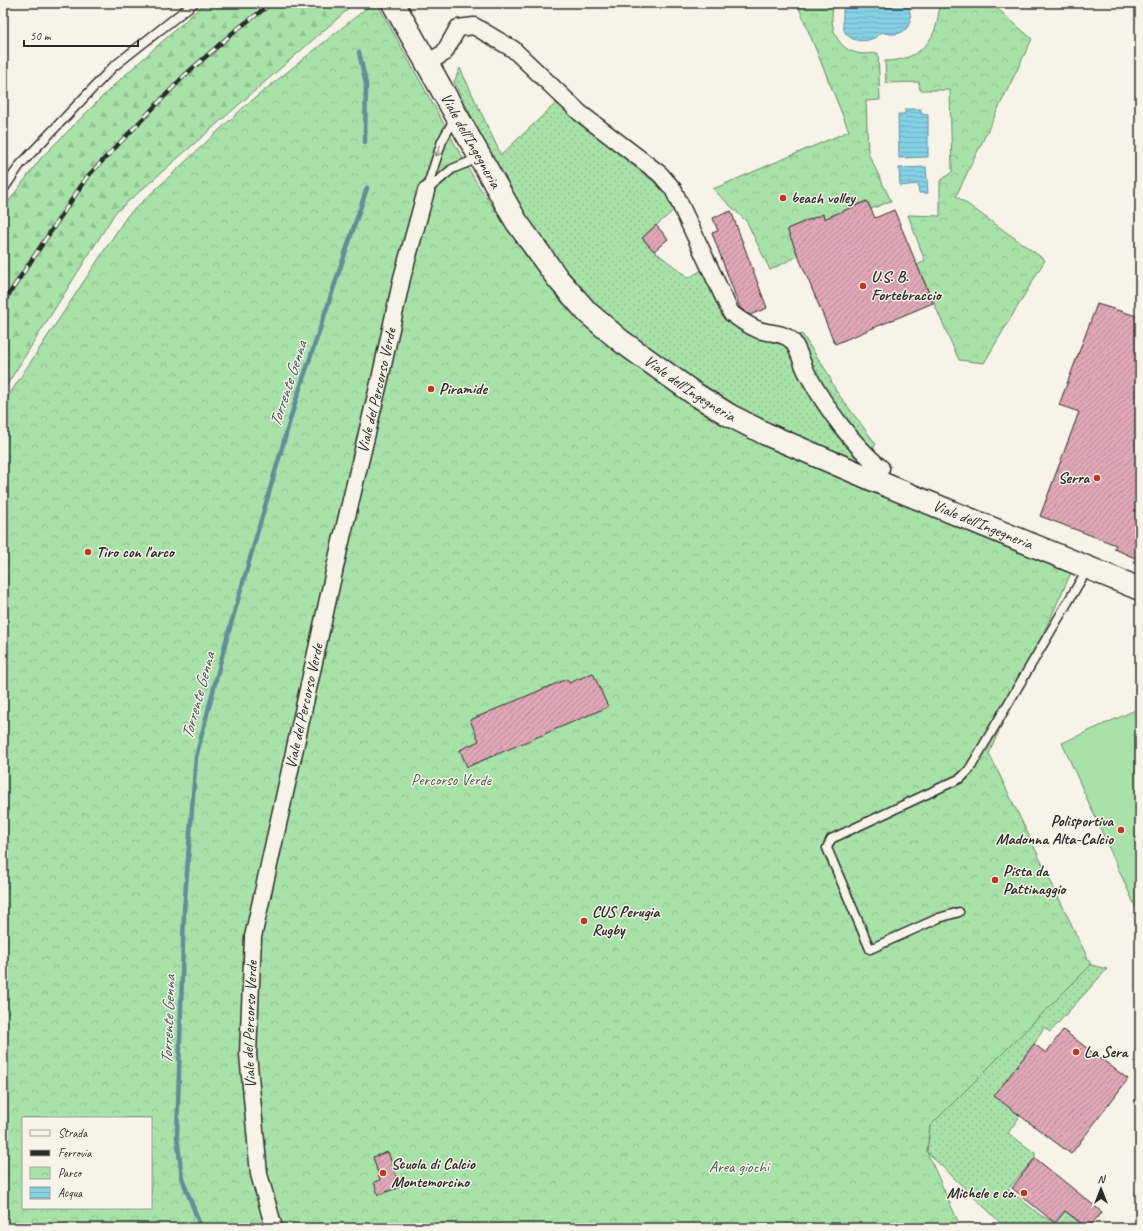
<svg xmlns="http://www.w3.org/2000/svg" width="1143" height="1231" font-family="Caveat,sans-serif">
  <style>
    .grass { fill: #a7e2a8; stroke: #69866a }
    .forest { fill: url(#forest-firs); stroke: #69866a }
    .park { fill: url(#park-crowns); stroke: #69866a; fill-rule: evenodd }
    .garden { fill: url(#garden-dots); stroke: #69866a }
    .water { fill: url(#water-rules); stroke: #608e9a }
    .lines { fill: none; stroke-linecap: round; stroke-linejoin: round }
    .stream { stroke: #608e9a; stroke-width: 4.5 }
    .building { fill: url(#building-hatch); stroke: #2b2b2b }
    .lane-casing { stroke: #2b2b2b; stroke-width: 11 }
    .street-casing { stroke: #2b2b2b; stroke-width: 19 }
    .secondary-casing { stroke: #2b2b2b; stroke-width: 25 }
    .lane { stroke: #f7f3e8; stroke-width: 8 }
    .street { stroke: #f7f3e8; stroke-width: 16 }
    .secondary { stroke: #f7f3e8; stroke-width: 22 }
    .rail-casing { stroke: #2b2b2b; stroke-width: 4.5 }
    .rail { stroke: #f7f3e8; stroke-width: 3; stroke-dasharray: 9; stroke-linecap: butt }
    .oneway { stroke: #918f8a }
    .poi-dot { fill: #c8321e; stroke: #f7f3e8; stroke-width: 1.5 }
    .labels { text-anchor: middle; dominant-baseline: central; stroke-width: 3; stroke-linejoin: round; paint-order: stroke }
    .street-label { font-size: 16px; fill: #2b2b2b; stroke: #f7f3e8 }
    .poi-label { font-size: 16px; font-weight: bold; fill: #2b2b2b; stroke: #f7f3e8; text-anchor: start }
    .park-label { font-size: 16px; fill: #4a594a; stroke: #f7f3e8 }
    .water-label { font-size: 17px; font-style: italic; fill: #415459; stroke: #f7f3e8 }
  </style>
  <defs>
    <pattern id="forest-firs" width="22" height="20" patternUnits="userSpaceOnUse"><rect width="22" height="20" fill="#a7e2a8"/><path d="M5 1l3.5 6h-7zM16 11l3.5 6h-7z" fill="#90c291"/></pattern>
    <pattern id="park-crowns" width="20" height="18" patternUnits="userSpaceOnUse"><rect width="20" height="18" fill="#a7e2a8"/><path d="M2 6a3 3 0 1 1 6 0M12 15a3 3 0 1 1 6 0" fill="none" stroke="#90c291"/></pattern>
    <pattern id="garden-dots" width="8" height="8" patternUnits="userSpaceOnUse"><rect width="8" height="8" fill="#a7e2a8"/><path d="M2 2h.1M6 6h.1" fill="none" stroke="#90c291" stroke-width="1.8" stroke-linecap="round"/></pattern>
    <pattern id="water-rules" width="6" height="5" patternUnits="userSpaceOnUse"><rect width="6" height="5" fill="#84d0e4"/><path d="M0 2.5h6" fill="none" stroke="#72b3c4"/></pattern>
    <pattern id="building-hatch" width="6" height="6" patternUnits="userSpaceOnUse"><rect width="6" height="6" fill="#e0a7b9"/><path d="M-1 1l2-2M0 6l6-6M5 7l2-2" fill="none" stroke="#b68897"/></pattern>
  </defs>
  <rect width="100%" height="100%" fill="#f7f3e8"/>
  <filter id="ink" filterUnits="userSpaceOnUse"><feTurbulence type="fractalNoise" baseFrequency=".025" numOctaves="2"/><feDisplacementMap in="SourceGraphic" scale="8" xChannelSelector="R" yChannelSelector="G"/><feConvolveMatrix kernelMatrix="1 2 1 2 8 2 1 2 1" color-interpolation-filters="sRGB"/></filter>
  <g filter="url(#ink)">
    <path class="grass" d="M1140 708V917L1062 743Z"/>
    <path class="forest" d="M205 3H351L346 11 115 213 3 391V209L41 158 113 86Z"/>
    <g class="park">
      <path d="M373 3H377L476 182 527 257 557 297 611 348 710 415 811 463 1071 573 989 753 1091 965 930 1126 927 1152 961 1228H3V404L127 216 245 106ZM23 1118H151V1208H23Z"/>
      <path d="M797 3H835C827 20 835 49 857 53 863 55 872 53 878 53L880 100 866 101 868 153 891 201 871 209 867 201 824 219 823 214 787 229 798 256 770 270 747 222 713 189 849 131Z"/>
      <path d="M934 3H991L1032 39 956 196 1045 260 984 363 959 360 917 265 925 261 908 215 940 216V181L952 172 950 90H920L919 82 886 83 885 61C920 61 939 39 939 5Z"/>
    </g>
    <g class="garden">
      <path d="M460 68 501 155 556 103 671 196 675 209 642 238 654 251 689 278 703 269 725 313 783 342 802 334 827 372 836 391 876 444 864 464 769 424 695 385 619 327 563 269 513 199 454 82Z"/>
      <path d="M1091 965 1107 969 1050 1032 1044 1027 1034 1044 995 1096 1020 1116 1008 1133 1035 1153V1158L1008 1189 1040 1215 1055 1223 1065 1211 1086 1228H1006L927 1152 930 1126Z"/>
    </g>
    <g class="water">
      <path d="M849 3H907C917 24 904 40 882 32 874 42 853 45 845 32 842 27 843 16 843 10Z"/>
      <path d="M905 109H921V114H928V157L899 158 898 114H905Z"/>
      <path d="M926 167 928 193H919L918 184 900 186 899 168Z"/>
    </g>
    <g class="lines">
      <g class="stream">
        <path d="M359 52 366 84 365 142"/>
        <path d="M201 1228 182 1178 177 1136 184 911 196 757 226 641 295 403 367 188"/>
      </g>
    </g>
    <g class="building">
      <path d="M867 201 875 218 894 210 933 303 835 344 787 229 823 214 824 219Z"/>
      <path d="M731 211 767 308 750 315 740 308 712 233 718 231 713 218Z"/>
      <path d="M656 225 668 239 654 251 642 238Z"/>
      <path d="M1097 304 1140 317V560L1114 549 1116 545 1040 516 1079 412 1059 405Z"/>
      <path d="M593 673 608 707 467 767 460 750 479 741 470 720 567 679 569 683Z"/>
      <path d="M1063 1030 1128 1079 1071 1154 994 1096 1034 1044 1046 1053Z"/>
      <path d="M388 1152 400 1187 378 1195 374 1182 380 1180 373 1157Z"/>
      <path d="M1035 1158 1102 1212 1088 1228 1065 1211 1055 1223 1012 1188Z"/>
    </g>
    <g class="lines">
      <defs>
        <g id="lane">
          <path d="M3 190 20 165 113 67 194 3"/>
          <path d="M426 191 442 141 455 118"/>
          <path d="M426 191 452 169 479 158"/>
          <path d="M959 912 939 918 870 949 827 848 831 839 961 778 969 770 1088 568"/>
        </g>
        <g id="street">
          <path d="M427 63 444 53 458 28 474 26 513 49 580 113 660 174 673 189 731 313C740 320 749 326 759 330 770 334 785 332 793 342 800 352 802 365 808 375 826 408 852 444 881 468L876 481"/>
          <path id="s1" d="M274 1228 259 1174 248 1054 253 937 338 554 380 379 402 278 426 191"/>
        </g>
        <g id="secondary">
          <path id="s2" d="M393 3 516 221 558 279 588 313 621 341 695 394 729 415 766 434 876 481 1140 589"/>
        </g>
      </defs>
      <use href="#lane" class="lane-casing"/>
      <use href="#street" class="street-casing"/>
      <use href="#secondary" class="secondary-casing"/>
      <use href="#lane" class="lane"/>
      <use href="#street" class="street"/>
      <use href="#secondary" class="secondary"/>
      <defs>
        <path id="rail" d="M3 303 87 177 184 76 236 30 272 3"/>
      </defs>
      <use href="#rail" class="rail-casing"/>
      <use href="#rail" class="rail"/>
    </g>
    <defs><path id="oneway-shaft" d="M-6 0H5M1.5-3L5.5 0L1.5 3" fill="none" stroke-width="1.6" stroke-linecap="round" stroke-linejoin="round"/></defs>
    <use class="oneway" href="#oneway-shaft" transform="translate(438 151) rotate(111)"/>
  </g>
  <g class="poi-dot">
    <circle cx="783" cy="198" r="4"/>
    <circle cx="863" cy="286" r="4"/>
    <circle cx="431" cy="389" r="4"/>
    <circle cx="1097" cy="478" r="4"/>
    <circle cx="88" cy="552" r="4"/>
    <circle cx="1121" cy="830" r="4"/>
    <circle cx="995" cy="880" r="4"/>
    <circle cx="584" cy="921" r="4"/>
    <circle cx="1076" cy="1052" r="4"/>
    <circle cx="383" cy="1173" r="4"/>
    <circle cx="1024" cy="1193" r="4"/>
  </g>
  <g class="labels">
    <g class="street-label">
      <text stroke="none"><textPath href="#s2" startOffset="158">Viale dell'Ingegneria</textPath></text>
      <text stroke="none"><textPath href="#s2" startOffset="494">Viale dell'Ingegneria</textPath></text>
      <text stroke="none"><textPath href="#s1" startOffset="854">Viale del Percorso Verde</textPath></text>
      <text stroke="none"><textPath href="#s2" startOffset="818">Viale dell'Ingegneria</textPath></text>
      <text stroke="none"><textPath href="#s1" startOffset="530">Viale del Percorso Verde</textPath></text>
      <text stroke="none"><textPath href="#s1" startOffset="206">Viale del Percorso Verde</textPath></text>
    </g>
    <g class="poi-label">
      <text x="791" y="198">beach volley</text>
      <text x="871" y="277">U.S. B.<tspan x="871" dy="18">Fortebraccio</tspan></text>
      <text x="439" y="389">Piramide</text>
      <text x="1089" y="478" text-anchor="end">Serra</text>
      <text x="96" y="552">Tiro con l'arco</text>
      <text x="1113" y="821" text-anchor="end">Polisportiva<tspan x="1113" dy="18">Madonna Alta-Calcio</tspan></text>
      <text x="1003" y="871">Pista da<tspan x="1003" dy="18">Pattinaggio</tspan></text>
      <text x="592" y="912">CUS Perugia<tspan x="592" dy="18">Rugby</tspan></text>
      <text x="1084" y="1052">La Sera</text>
      <text x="391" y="1164">Scuola di Calcio<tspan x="391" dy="18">Montemorcino</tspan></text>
      <text x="1016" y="1193" text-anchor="end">Michele e co.</text>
    </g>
    <g class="park-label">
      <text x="451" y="780">Percorso Verde</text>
      <text x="739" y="1167">Area giochi</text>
    </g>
    <g class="water-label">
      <text transform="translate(288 384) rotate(-72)">Torrente Genna</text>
      <text transform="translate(198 696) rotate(-75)">Torrente Genna</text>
      <text transform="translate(168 1020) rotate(-88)">Torrente Genna</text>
    </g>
  </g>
  <rect width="1143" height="1231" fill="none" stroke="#f7f3e8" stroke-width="16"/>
  <rect x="8" y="8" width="1127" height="1215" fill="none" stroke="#2b2b2b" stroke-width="1.5" filter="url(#ink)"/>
  <rect x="22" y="1117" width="130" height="92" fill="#f7f3e8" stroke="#a5a39c"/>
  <rect x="30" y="1130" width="20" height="6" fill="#f7f3e8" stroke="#a5a39c"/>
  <text x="58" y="1137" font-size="12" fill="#2b2b2b">Strada</text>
  <rect x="30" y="1150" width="20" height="6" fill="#2b2b2b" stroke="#a5a39c"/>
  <text x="58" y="1157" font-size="12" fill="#2b2b2b">Ferrovia</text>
  <rect x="30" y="1167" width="20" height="12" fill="url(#park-crowns)" stroke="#a5a39c"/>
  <text x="58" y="1177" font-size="12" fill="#2b2b2b">Parco</text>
  <rect x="30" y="1187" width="20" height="12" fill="url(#water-rules)" stroke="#a5a39c"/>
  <text x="58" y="1197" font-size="12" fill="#2b2b2b">Acqua</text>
  <g transform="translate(1101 1189)" stroke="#f7f3e8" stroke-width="3" paint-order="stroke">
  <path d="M0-3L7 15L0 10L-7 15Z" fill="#2b2b2b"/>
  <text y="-6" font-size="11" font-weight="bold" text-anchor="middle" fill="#2b2b2b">N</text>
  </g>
  <path d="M24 40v6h114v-6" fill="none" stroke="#2b2b2b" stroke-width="2"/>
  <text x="30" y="40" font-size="12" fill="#2b2b2b" stroke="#f7f3e8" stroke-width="3" paint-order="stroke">50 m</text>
</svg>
